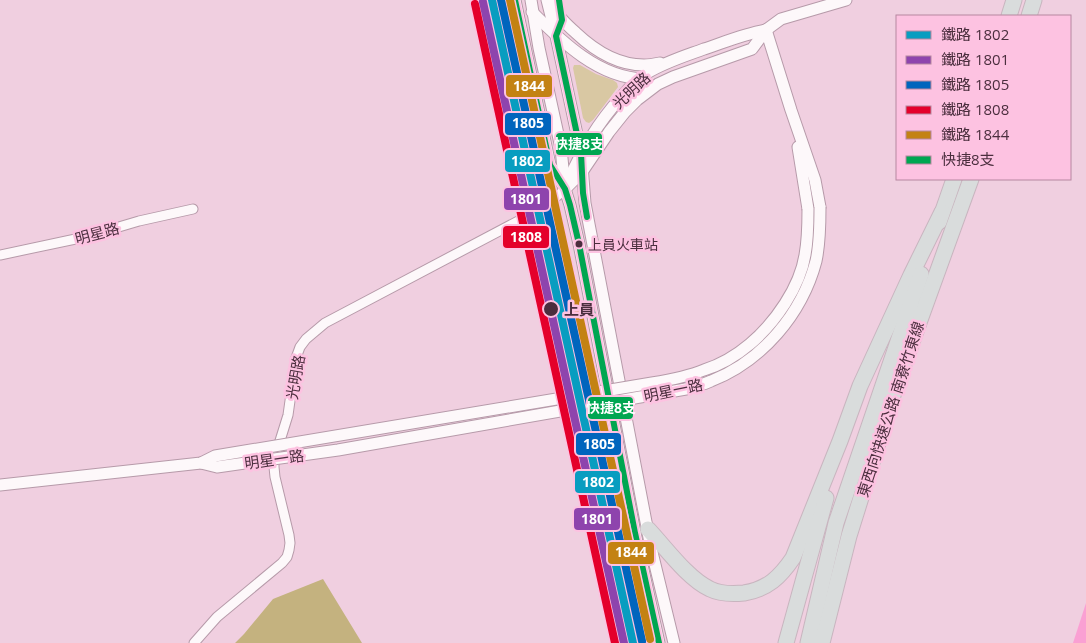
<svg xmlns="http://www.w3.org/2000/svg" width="1086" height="643" font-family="'Open Sans','Noto Sans TC',sans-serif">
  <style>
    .green { fill: #d9c8a3 }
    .forest { fill: #c4b27f }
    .water { fill: #faa0d3 }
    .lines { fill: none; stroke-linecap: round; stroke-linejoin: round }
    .minor-casing { stroke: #b69aa9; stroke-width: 11 }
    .tertiary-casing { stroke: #b69aa9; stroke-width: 13 }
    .trunk-casing { stroke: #c8b5bf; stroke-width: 17 }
    .minor { stroke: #fdf8fa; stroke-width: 9 }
    .tertiary { stroke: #fdf8fa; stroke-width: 11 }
    .trunk { stroke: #d9dcdc; stroke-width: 15 }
    .tertiary-bridge-casing { stroke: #b69aa9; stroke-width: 13; stroke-linecap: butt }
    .tertiary-bridge { stroke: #fdf8fa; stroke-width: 11 }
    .bus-1-casing { stroke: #fdc2e1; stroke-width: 10 }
    .bus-1 { stroke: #00a651; stroke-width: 6 }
    .rail-1-casing { stroke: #fdc2e1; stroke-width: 11 }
    .rail-2-casing { stroke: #fdc2e1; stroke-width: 11 }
    .rail-3-casing { stroke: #fdc2e1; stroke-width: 11 }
    .rail-4-casing { stroke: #fdc2e1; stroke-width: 11 }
    .rail-5-casing { stroke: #fdc2e1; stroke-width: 11 }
    .rail-1 { stroke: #089dc0; stroke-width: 8 }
    .rail-2 { stroke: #8e44ad; stroke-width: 8 }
    .rail-3 { stroke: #0065bd; stroke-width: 8 }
    .rail-4 { stroke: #e4002b; stroke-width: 8 }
    .rail-5 { stroke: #c38213; stroke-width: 8 }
    .bus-dot { fill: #4b2e3e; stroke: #fdc2e1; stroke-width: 2 }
    .labels { text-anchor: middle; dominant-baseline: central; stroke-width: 5; stroke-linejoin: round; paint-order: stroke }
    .bus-label { font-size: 14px; fill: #4b2e3e; stroke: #fdc2e1; text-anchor: start }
    .street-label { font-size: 15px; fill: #4b2e3e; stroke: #fdc2e1 }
    .stop-label { font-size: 15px; font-weight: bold; fill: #4b2e3e; stroke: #fdc2e1; text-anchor: start }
    .line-badge { stroke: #fdc2e1; stroke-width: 2 }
    .badge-label { font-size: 14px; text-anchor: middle; font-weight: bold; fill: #fff }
  </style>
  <rect width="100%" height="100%" fill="#f0cfe0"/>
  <path class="green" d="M574 65H580L596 74 613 80 617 83 618 87 593 120 589 123 586 122 583 118 573 68Z"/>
  <path class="forest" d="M323 579 362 643H235L244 634 273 599Z"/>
  <path class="water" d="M1086 603V643H1073Z"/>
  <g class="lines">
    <defs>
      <g id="minor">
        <path d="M0 255 85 237 139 221 193 209"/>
        <path d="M194 643 217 617 282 563 287 557 289 550 290 543 289 535 275 477 274 467V460L288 415 296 358 300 347 306 339 325 323 539 210 554 199 565 189"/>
      </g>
      <g id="tertiary">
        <path d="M515 0 550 165 564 187"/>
        <path d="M531 0 539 48 561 148 565 189 570 205 579 244 635 533 659 643"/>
        <path d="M547 0 556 36 581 153 585 203 651 548 674 643"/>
        <path d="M552 3C557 16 566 24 576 33 594 50 618 65 644 65 650 65 655 64 660 63"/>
        <path d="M532 12C562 42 599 78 644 79"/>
        <path d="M766 30 791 110 815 180 820 207"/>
        <path d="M798 147 808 209"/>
        <path d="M567 183C583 148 597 124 622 96 630 87 638 79 647 73 665 62 685 56 704 49 725 42 744 34 766 30"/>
        <path d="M565 189 582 172 609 132 625 112 637 100 658 84 673 77 752 49 766 30 781 19 846 0"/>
        <path d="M0 485 201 463"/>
      </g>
      <g id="trunk">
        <path d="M1009 16 1014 0"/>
        <path d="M1029 16 1034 0"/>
        <path d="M939 222 954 179"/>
        <path d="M648 529C665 547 688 579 710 589 720 594 733 594 744 593 768 589 780 577 793 558L840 441 860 386 911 275 942 212"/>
        <path d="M786 643 826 498"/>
        <path d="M808 643 836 523 921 274"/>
        <path d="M822 643 849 536 895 389 971 179"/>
      </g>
    </defs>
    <use href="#minor" class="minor-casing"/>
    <use href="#tertiary" class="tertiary-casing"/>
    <use href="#trunk" class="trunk-casing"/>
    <use href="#minor" class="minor"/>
    <use href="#tertiary" class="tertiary"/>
    <use href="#trunk" class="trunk"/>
    <defs>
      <g id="tertiary-bridge">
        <path d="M201 463 217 467 338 450 686 389C694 386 703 385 711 381 762 361 802 314 816 261 820 243 820 225 820 207"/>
        <path d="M201 463 215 456 652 383C670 380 687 377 704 370 720 365 737 355 750 344 775 323 800 287 805 255 808 239 808 224 808 209"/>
      </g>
    </defs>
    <use href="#tertiary-bridge" class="tertiary-bridge-casing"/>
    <use href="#tertiary-bridge" class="tertiary-bridge"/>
    <defs>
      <g id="bus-1">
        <path d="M515 0 550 165 565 189 570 205 579 244 635 533 659 643"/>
        <path d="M559 0 562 20 556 36 581 153 583 193 587 217"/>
      </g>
    </defs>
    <use href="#bus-1" class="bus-1-casing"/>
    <use href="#bus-1" class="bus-1"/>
    <defs>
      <path id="rail-1" d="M492 0 633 643"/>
      <path id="rail-2" d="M483 2 624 643"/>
      <path id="rail-3" d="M501 0 642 641"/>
      <path id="rail-4" d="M475 4 615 643"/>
      <path id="rail-5" d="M510 0 650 639"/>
    </defs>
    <use href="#rail-1" class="rail-1-casing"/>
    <use href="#rail-2" class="rail-2-casing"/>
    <use href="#rail-3" class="rail-3-casing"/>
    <use href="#rail-4" class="rail-4-casing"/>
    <use href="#rail-5" class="rail-5-casing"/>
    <use href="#rail-1" class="rail-1"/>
    <use href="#rail-2" class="rail-2"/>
    <use href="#rail-3" class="rail-3"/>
    <use href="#rail-4" class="rail-4"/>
    <use href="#rail-5" class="rail-5"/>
  </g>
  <g class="bus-dot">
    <circle cx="579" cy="244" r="4.5"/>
    <circle cx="551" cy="309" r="8"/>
  </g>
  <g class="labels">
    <g class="bus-label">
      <text x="588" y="244">上員火車站</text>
    </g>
    <g class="street-label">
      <text transform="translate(631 90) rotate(-43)">光明路</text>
      <text transform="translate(97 233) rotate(-15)">明星路</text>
      <text transform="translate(295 377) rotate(-80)">光明路</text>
      <text transform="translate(673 390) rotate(-12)">明星一路</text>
      <text transform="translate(890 409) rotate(-72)">東西向快速公路 南寮竹東線</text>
      <text transform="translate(274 459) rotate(-8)">明星一路</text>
    </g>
    <g class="stop-label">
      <text x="564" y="309">上員</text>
    </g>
  </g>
  <g class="line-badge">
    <rect x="505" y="74" width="48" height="24" rx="5" fill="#c38213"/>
    <rect x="504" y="112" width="48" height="24" rx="5" fill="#0065bd"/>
    <rect x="555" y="132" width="48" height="24" rx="5" fill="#00a651"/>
    <rect x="504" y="149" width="47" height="24" rx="5" fill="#089dc0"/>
    <rect x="503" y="187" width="47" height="24" rx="5" fill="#8e44ad"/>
    <rect x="502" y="225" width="48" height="24" rx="5" fill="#e4002b"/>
    <rect x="587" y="396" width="47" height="24" rx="5" fill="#00a651"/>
    <rect x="575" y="432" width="47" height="24" rx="5" fill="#0065bd"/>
    <rect x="574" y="470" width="47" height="24" rx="5" fill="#089dc0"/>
    <rect x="573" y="507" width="48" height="24" rx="5" fill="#8e44ad"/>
    <rect x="607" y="541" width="48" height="24" rx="5" fill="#c38213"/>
  </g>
  <g class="badge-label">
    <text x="529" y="91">1844</text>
    <text x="528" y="128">1805</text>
    <text x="579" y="149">快捷8支</text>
    <text x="527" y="166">1802</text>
    <text x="526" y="204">1801</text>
    <text x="526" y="242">1808</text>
    <text x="611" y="413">快捷8支</text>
    <text x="599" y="449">1805</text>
    <text x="598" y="487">1802</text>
    <text x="597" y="524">1801</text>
    <text x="631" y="557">1844</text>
  </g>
  <rect x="896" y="15" width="175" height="165" fill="#fdc2e1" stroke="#b687a0"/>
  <rect x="906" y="31" width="25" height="8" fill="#089dc0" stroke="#b687a0"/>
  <text x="941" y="40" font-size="15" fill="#4b2e3e">鐵路 1802</text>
  <rect x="906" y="56" width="25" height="8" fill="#8e44ad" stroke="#b687a0"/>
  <text x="941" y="65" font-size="15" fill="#4b2e3e">鐵路 1801</text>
  <rect x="906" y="81" width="25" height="8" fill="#0065bd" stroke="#b687a0"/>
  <text x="941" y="90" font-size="15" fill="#4b2e3e">鐵路 1805</text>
  <rect x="906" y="106" width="25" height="8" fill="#e4002b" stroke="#b687a0"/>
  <text x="941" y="115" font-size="15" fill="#4b2e3e">鐵路 1808</text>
  <rect x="906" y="131" width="25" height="8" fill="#c38213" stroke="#b687a0"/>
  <text x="941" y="140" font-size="15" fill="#4b2e3e">鐵路 1844</text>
  <rect x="906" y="156" width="25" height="8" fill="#00a651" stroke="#b687a0"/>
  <text x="941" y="165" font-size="15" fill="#4b2e3e">快捷8支</text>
</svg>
